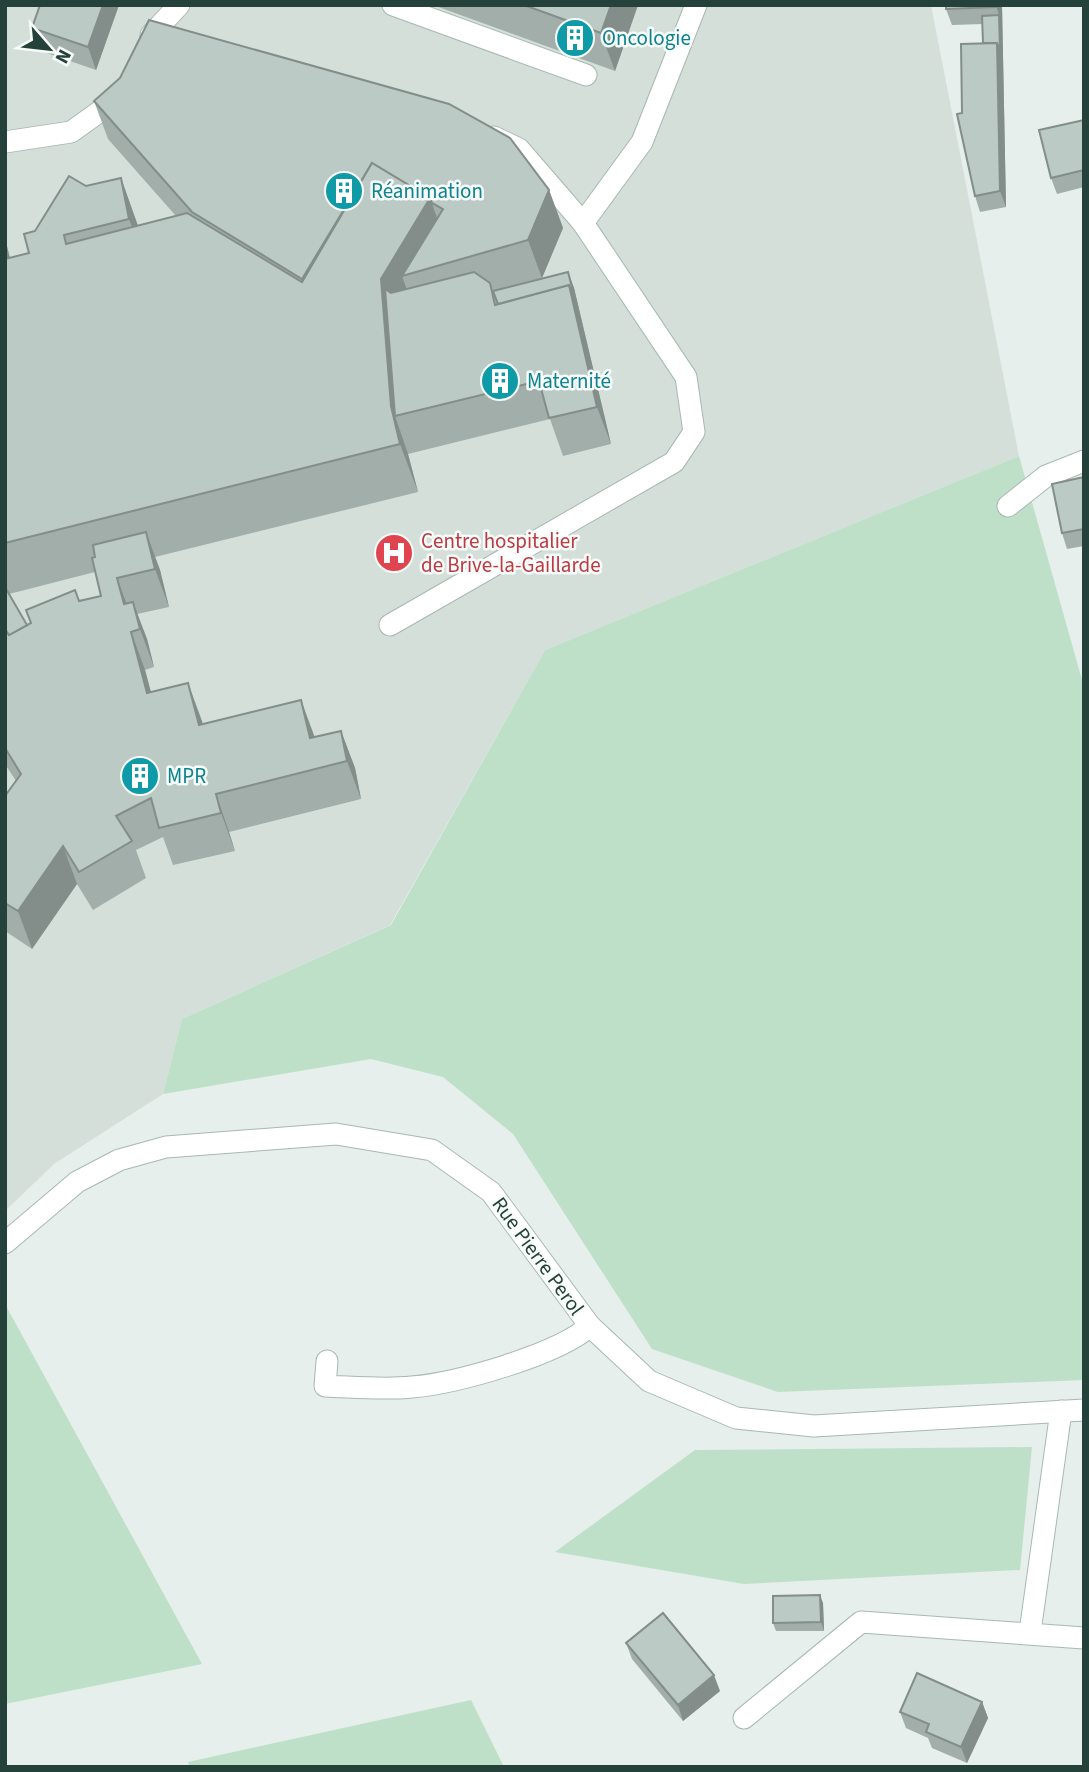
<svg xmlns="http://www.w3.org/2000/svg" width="1089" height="1772" font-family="'Source Sans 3',sans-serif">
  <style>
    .built { fill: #d4dfda }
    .green { fill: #bfe0c8 }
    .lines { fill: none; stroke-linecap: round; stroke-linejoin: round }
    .minor-casing { stroke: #a8b8b2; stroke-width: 23 }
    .minor { stroke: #fff; stroke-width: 21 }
    .wall { fill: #a1aea9; fill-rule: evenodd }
    .shaded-wall { fill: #838d89 }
    .building { fill: #bbcac4; stroke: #838d89; stroke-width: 2 }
    .labels { text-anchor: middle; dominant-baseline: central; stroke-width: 5; stroke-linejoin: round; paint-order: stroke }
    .culture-label { font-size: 21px; fill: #0d838f; stroke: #f7fbf9; text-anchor: start }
    .health-label { font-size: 21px; fill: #be3a42; stroke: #f7fbf9; text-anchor: start }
    .street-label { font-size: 21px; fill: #24423a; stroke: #f7fbf9 }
  </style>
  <rect width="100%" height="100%" fill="#e6efeb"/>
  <path class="built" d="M5 5H931L1019 456 545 650 390 925 182 1019 163 1094 54 1164 5 1211Z"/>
  <g class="green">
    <path d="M1019 456 1084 687V1380L778 1392 652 1349 513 1134 443 1077 371 1059 163 1094 182 1019 391 925 545 650Z"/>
    <path d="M5 1304 202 1664 5 1704Z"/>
    <path d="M1032 1447 1020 1570 744 1584 555 1552 695 1450Z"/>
    <path d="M471 1700 504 1767H190L188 1762Z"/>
  </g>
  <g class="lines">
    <defs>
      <g id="minor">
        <path d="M393 5 586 75"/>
        <path d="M151 35 179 5"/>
        <path d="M5 142 71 132 120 97"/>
        <path d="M583 223 642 142 696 5"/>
        <path d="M1008 506 1046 476 1084 461"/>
        <path d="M390 625 674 462 694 432 686 377 583 223 519 149 494 137"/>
        <path d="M5 1243 77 1182 119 1160 166 1147 336 1134 432 1150 491 1192 590 1326 649 1381 736 1418 814 1426 1084 1410"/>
        <path d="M327 1361 325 1386C354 1387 384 1390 412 1387 457 1383 557 1355 590 1326"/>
        <path d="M1030 1632 1061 1411"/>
        <path d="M744 1718 861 1622 1084 1638"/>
      </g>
    </defs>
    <use href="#minor" class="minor-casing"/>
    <use href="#minor" class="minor"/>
  </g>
  <g class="wall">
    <path d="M40 5H119L96 70 41 51 32 28Z"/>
    <path d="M433 5H638L615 71Z"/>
    <path d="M1002 5 1006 207 980 212 975 196 962 113 983 43V24L952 25 946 9Z"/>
    <path d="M94 101 549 190 563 228 542 278 509 287 568 272 574 288 611 444 563 456 550 419 408 454 418 492 155 557 160 570 169 607 137 614 147 639 154 667 145 670 151 692 203 724 315 737 341 731 355 768 361 799 229 832 235 851 173 865 163 837 136 850 146 878 93 910 77 884 32 949 5 931V796L16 781 5 764V242L10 258 29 253 35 231 86 186 121 178 138 226 176 216 108 139ZM95 572 101 596 79 601 27 625 9 594Z"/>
    <path d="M1084 120V187L1057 194 1051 178Z"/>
    <path d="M1084 477V546L1067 549 1062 533Z"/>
    <path d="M823 1603 824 1631H776L773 1623Z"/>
    <path d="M626 1643 720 1691 683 1721 632 1659Z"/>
    <path d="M982 1702 988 1718 967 1763 932 1748 928 1738 906 1728 900 1712Z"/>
  </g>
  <g class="shaded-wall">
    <path d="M103 5H119L96 70 88 47Z"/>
    <path d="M611 5H638L615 71 601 33Z"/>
    <path d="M996 5H1002L1006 207 1000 191 997 43 999 15Z"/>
    <path d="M121 178 138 226 147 266 129 219Z"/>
    <path d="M549 190 563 228 542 278 528 240Z"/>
    <path d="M430 198 447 246 402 276 412 304 395 416 408 454 418 492 400 444 391 406 381 279Z"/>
    <path d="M5 242 7 246 22 307 5 261Z"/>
    <path d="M568 272 574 288 611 444 597 407 569 285Z"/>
    <path d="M146 532 160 570 169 607 155 569Z"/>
    <path d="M117 578 131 616 124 604Z"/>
    <path d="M133 602 147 639 154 667 140 629Z"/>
    <path d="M131 632 145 670 161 731 147 693Z"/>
    <path d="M188 683 202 721 213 762 199 725Z"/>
    <path d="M301 700 315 738H310Z"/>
    <path d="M341 731 355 768 361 799 347 761Z"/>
    <path d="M216 794 229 832 235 851 221 813Z"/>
    <path d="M63 846 77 884 32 949 18 911Z"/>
    <path d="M820 1595 823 1603 824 1631 821 1622Z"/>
    <path d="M714 1675 720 1691 683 1721 678 1705Z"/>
    <path d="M982 1702 988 1718 967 1763 961 1747Z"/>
  </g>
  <g class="building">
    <path d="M40 5H103L88 47 32 28Z"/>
    <path d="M524 5H611L601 33Z"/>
    <path d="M946 5H996V7L946 9Z"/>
    <path d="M999 15 1000 51 997 43H983L982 16Z"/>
    <path d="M149 20 449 104 510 138 549 190 528 240 402 276 443 209 432 203 430 198 372 163 302 279 192 212 94 101 120 78Z"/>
    <path d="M997 43 1000 191 975 196 957 114 962 113 961 44Z"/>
    <path d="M1084 120V170L1051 178 1039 130Z"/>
    <path d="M372 163 430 198 381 279 391 406 400 444 5 543V259L29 253 24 234 35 231 69 176 86 186 121 178 129 219 64 235 66 244 187 213 302 282Z"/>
    <path d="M474 272 490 283 495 305 569 285 597 407 549 418 539 381 395 416 385 289 391 293Z"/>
    <path d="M568 272 577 307 569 285 498 304 493 291Z"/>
    <path d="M1084 477V529L1062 533 1052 484Z"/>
    <path d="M146 532 155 569 117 578 124 604 133 602 140 629 131 632 147 693 188 683 199 725 301 700 310 738 341 731 347 761 216 794 221 813 159 828 151 798 116 816 132 841 79 872 63 846 18 911 5 903V796L21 774 5 748V629L9 635 31 623 26 610 75 590 79 601 101 596 92 558 95 557 93 545Z"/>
    <path d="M5 587 27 625 9 635 5 629Z"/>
    <path d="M820 1595 821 1622 773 1623V1596Z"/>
    <path d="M663 1613 714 1675 678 1705 626 1643Z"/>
    <path d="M917 1673 982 1702 961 1747 926 1732 929 1724 900 1712Z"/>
  </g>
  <defs>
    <symbol id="building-disc" viewBox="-11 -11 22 22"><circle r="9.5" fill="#0f9aa8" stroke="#f7fbf9"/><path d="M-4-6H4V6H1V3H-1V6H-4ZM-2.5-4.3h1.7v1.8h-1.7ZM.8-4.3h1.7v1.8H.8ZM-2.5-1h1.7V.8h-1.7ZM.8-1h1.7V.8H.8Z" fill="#fff"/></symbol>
    <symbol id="hospital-disc" viewBox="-11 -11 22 22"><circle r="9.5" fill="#e0444e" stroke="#f7fbf9"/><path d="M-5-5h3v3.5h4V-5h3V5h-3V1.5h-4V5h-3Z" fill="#fff"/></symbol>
  </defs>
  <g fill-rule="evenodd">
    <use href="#building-disc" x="553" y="16" width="44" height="44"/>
    <use href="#building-disc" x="322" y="169" width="44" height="44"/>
    <use href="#building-disc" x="478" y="359" width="44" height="44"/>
    <use href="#hospital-disc" x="372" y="531" width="44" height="44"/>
    <use href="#building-disc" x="118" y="754" width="44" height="44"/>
  </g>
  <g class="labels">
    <g class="culture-label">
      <text x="602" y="38">Oncologie</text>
      <text x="371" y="191">Réanimation</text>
      <text x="527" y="381">Maternité</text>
      <text x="167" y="776">MPR</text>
    </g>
    <g class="health-label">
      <text x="421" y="541">Centre hospitalier<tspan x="421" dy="24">de Brive-la-Gaillarde</tspan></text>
    </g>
    <g class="street-label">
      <text transform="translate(538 1256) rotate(54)">Rue Pierre Perol</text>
    </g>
  </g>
  <rect width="1089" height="1772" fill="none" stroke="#24423a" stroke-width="14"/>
  <g transform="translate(49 49) rotate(118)" stroke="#f7fbf9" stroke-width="5" paint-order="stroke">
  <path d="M0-5L12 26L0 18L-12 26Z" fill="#24423a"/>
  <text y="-10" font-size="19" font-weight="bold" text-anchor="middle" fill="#24423a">N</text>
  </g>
</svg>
